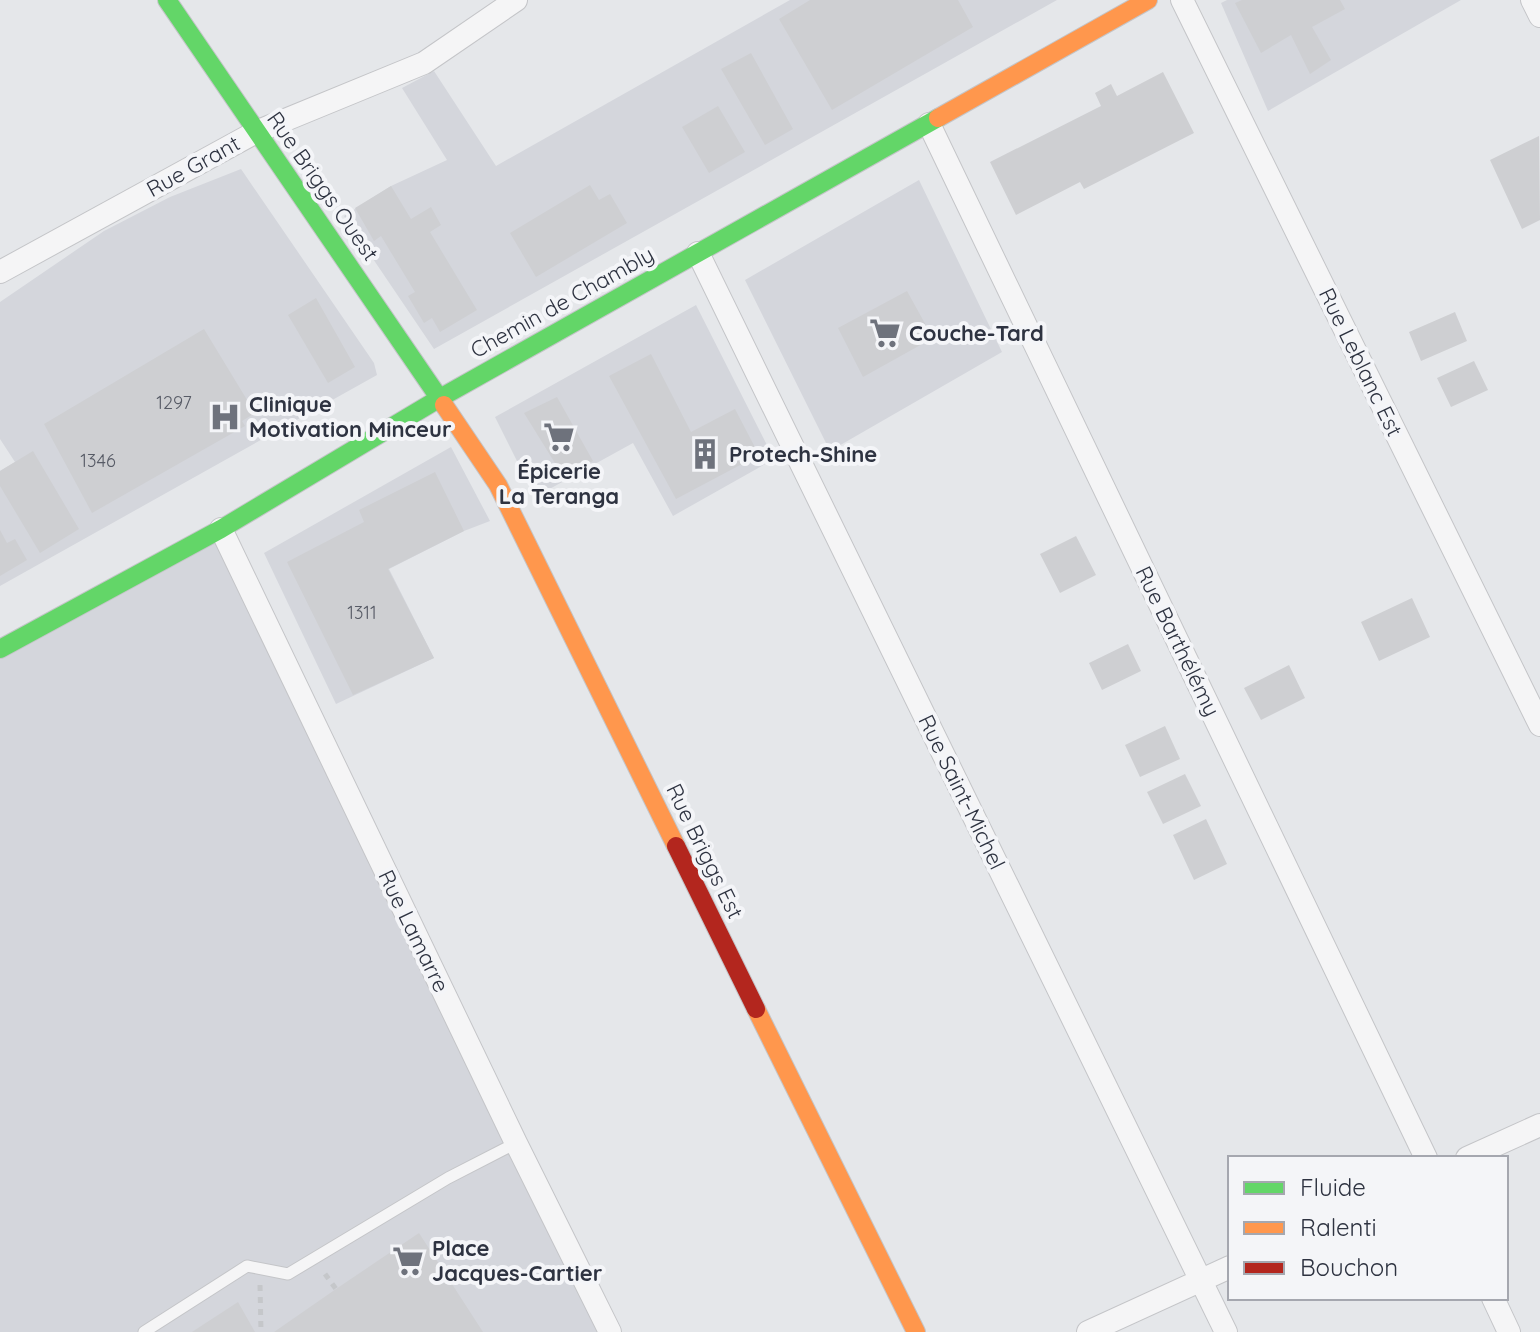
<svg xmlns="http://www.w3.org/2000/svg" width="1540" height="1332" font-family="Quicksand,sans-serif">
<rect width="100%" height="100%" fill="#e5e7ea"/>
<path fill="#d4d6dc" d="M790,0h267l-623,349 -90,-133 47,-30 56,-26 -45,-72 32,-17 62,95z
M1227,0h234l-193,111 -47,-108z
M241,169l133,194 3,12 -377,211v-115l15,-9 -15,-23v-137l104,-71 66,-34z
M919,180l83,172 -172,99 -85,-171z
M696,305l78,154 -101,57 -40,-73 -98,54 -40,-80z
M451,447l39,74 -26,10 -75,38 45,89 -98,46 -72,-151z
M221,529l389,803h-610v-683z"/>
<path fill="#cecfd2" d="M810,0h148l15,27 -141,83 -53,-91z
M1242,0h98l5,9 -33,18 19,33 -21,14 -19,-39 -30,18 -26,-50z
M751,53l42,76 -28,16 -44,-76z
M1163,72l31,61 -110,56 -4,-7 -64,33 -26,-53 111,-56 -6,-13 16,-9 6,12z
M718,106l27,46 -36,21 -27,-46z
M1539,136l1,84 -18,9 -32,-69z
M590,185l9,15 11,-6 17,29 -91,54 -26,-44z
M391,186l20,33 20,-12 10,18 -11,7 47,78 -37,22 -8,-14 -8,5 -16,-27 7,-4 -34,-56 -7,5 -19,-33z
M907,291l26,47 -70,39 -25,-49z
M316,298l39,69 -27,16 -40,-68z
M1455,312l12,29 -46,20 -12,-29z
M204,329l51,84 -13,8 3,5 -153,87 -48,-89z
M651,354l40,78 44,-23 24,46 -83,44 -67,-123z
M1474,361l14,29 -37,17 -14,-29z
M557,397l36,64 -30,15 -39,-63z
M33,451l46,78 -39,24 -40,-67v-15z
M435,472l29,59 -76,38 46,89 -81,37 -66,-133 77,-40 -5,-12z
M0,530l7,13 8,-4 12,21 -27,16z
M1076,536l20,39 -36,18 -20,-39z
M1412,598l18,39 -51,24 -18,-39z
M1128,644l13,27 -39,19 -13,-27z
M1289,665l16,33 -44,22 -17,-32z
M1165,726l15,33 -40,18 -15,-32z
M1185,774l16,32 -38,18 -16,-32z
M1206,819l21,45 -33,16 -21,-45z
M419,1233l64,99h-209l62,-43z
M238,1302l17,30h-63l6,-4z"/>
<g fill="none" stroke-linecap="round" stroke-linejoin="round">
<defs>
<path id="lane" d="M144,1332l103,-66 41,8 160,-96 68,-35"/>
<path id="street" d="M1182,0l358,725
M1532,0l8,16
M929,124l497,1034
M698,253l528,1079
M0,272l256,-140 168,-69 92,-63
M221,529l295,614 94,189
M1467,1158l73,-33
M1493,1298l16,34
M1088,1332l142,-65"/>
<path id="fast" d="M167,0l277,405
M0,649l221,-120 219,-131 498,-280"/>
<path id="slow" d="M938,118l210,-118
M444,405l54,80 178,361
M756,1009l160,323"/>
<path id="jam" d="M676,846l80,163"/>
</defs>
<use href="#lane" stroke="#c4c5c8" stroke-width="13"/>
<use href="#street" stroke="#c4c5c8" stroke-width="24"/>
<use href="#fast" stroke="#c4c5c8" stroke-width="20"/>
<use href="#slow" stroke="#c4c5c8" stroke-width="20"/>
<use href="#jam" stroke="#c4c5c8" stroke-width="20"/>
<path stroke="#c5c7ca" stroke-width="5" stroke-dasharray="6 6" stroke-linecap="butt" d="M325,1274l11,15
M260,1285l1,47"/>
<use href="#lane" stroke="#f5f5f6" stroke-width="11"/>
<use href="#street" stroke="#f5f5f6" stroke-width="22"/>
<use href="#fast" stroke="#63d668" stroke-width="18"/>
<use href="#slow" stroke="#ff974d" stroke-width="18"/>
<use href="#jam" stroke="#b3261e" stroke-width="18"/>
</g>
<defs>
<symbol id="supermarket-bare" viewBox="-9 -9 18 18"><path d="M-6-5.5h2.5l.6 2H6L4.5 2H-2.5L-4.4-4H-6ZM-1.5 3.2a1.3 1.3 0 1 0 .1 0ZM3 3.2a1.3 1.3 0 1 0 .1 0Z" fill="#6e727c" stroke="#f4f5f8" stroke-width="2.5" paint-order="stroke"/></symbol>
<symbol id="hospital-bare" viewBox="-9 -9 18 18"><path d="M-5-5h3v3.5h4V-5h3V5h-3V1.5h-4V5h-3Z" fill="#6e727c" stroke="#f4f5f8" stroke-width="2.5" paint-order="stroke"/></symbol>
<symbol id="building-bare" viewBox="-9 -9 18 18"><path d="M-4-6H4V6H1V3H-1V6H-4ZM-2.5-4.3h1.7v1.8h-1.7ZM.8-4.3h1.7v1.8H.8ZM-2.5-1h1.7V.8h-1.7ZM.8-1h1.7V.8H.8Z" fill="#6e727c" stroke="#f4f5f8" stroke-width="2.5" paint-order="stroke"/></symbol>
</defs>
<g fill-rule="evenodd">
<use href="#supermarket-bare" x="863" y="311" width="44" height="44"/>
<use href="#hospital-bare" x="203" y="395" width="44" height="44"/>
<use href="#supermarket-bare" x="537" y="415" width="44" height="44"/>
<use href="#building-bare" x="683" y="432" width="44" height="44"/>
<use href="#supermarket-bare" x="386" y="1239" width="44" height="44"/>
</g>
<g text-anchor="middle" stroke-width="8" stroke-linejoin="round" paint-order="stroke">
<g font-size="18" fill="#575b66">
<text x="174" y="409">1297</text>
<text x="98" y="467">1346</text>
<text x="362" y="619">1311</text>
</g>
<g font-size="22" fill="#2e3341" stroke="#f4f5f8">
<text transform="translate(193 166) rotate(-29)" y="8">Rue Grant</text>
<text transform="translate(323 186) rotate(55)" y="8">Rue Briggs Ouest</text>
<text transform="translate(562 302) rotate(-29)" y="8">Chemin de Chambly</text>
<text transform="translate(1361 362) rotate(64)" y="8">Rue Leblanc Est</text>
<text transform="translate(1178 641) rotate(64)" y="8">Rue Barthélémy</text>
<text transform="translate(962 792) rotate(64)" y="8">Rue Saint-Michel</text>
<text transform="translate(705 851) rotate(64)" y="8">Rue Briggs Est</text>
<text transform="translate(414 931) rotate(64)" y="8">Rue Lamarre</text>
</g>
<g font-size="22" font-weight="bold" fill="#2e3341" stroke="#f4f5f8" text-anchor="start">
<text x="909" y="341">Couche-Tard</text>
<text x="249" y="412">Clinique<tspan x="249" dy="25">Motivation Minceur</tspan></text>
<text x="729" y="462">Protech-Shine</text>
<text x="559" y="479" text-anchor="middle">Épicerie<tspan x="559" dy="25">La Teranga</tspan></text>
<text x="432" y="1256">Place<tspan x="432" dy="25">Jacques-Cartier</tspan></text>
</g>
</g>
<rect x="1228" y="1156" width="280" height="144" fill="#f4f5f8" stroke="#a5a7af" stroke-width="2"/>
<rect x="1244" y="1182" width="40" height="12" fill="#63d668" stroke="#a5a7af" stroke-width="2"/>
<text x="1300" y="1196" font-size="24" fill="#2e3341">Fluide</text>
<rect x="1244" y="1222" width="40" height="12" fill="#ff974d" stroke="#a5a7af" stroke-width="2"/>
<text x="1300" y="1236" font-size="24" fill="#2e3341">Ralenti</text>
<rect x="1244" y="1262" width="40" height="12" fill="#b3261e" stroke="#a5a7af" stroke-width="2"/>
<text x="1300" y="1276" font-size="24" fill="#2e3341">Bouchon</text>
</svg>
